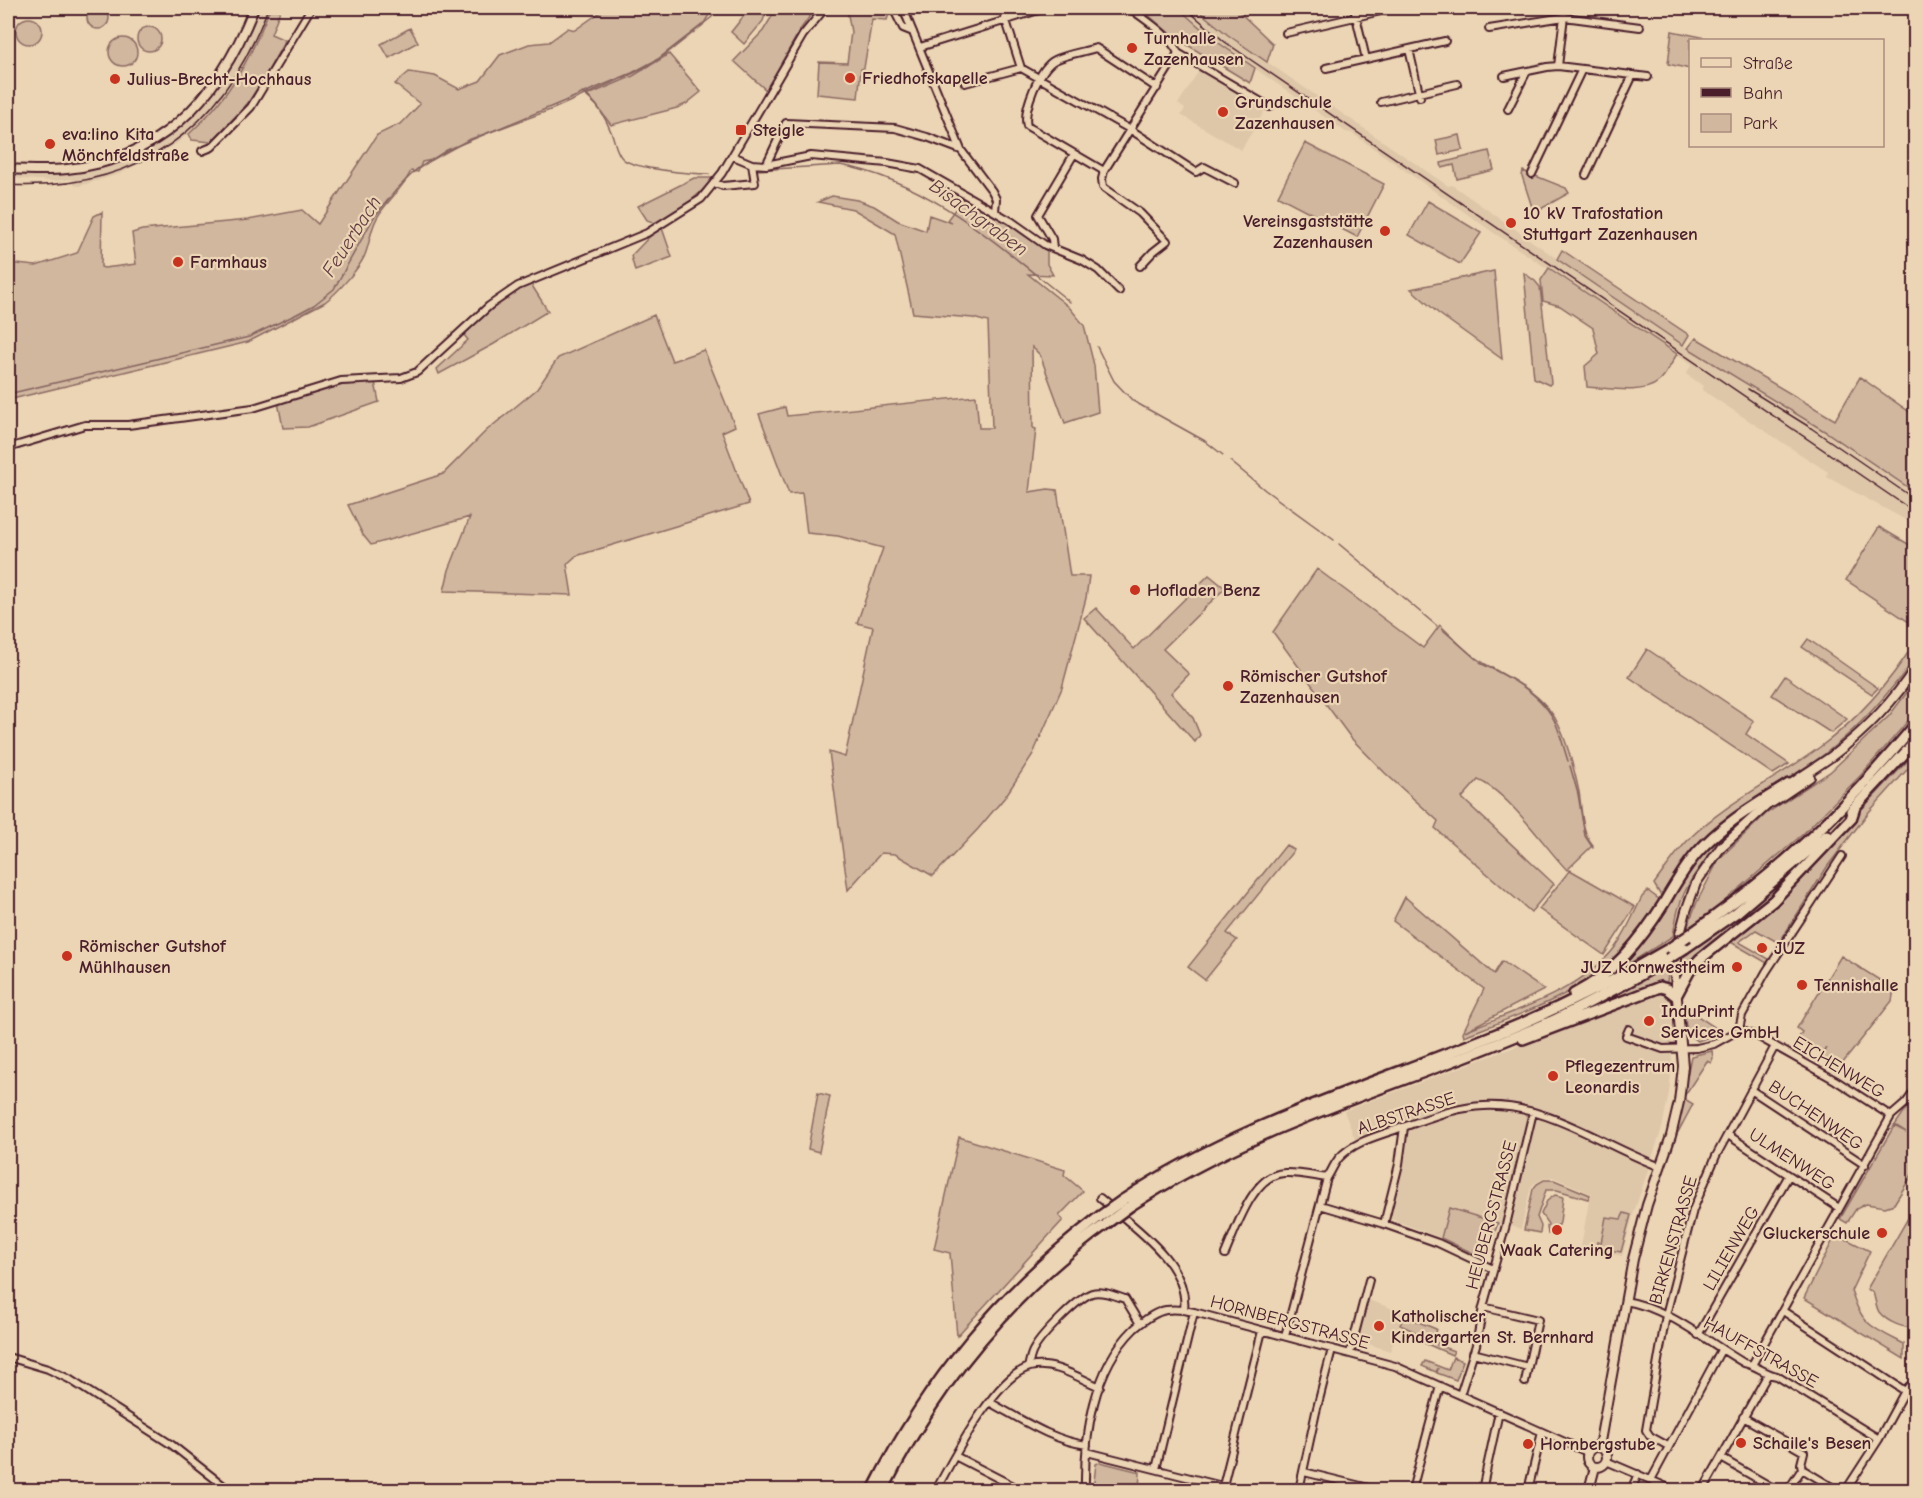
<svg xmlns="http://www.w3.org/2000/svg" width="1923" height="1498" font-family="'Comic Neue',sans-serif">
<rect width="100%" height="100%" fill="#ebd5b4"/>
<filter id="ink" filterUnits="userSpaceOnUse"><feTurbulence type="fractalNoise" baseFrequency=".0167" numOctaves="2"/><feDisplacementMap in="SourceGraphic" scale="12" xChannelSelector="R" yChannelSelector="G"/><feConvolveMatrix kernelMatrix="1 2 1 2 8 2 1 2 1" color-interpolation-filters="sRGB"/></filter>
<g filter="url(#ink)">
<path fill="#dec6a9" d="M258,8h11l-20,48 -16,28 -24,32 -33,28 -57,30 -40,12 -5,-1 -2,-6 -19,2 -45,-3v-4h52l37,-6 39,-13 34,-19 31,-27 23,-30 22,-42z
M1178,8h17l33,27 39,27 181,124 4,-1 141,99 107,72 59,33 54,35 102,69v32l-88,-48 1,-5 -126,-82 2,-4 -18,-12 6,-10 -198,-131 -142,-100 -6,-1 -133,-93z
M1200,69l67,38 -26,43 -60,-35 4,-6 -7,-5z
M1662,992l6,2 2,3 4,41 -3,5 1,22 -3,27 -7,36 -29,87 -11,41 -41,-9 8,-46 3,-7 -39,-17h-7l-13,7 -3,6 -9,39 -71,-21 -9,30 -55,-21 18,-90 -47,17 -13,-33z
M1366,1299l38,14 -14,38 -34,-11z"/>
<path fill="#d0b79e" stroke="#8d6b64" stroke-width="1.5" d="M87 18a11 11 0 1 1 22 0a11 11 0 1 1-22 0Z
M270,8h11l-10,26 14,6 -22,40 -16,24 -36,38 -19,-2 -3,-6c41,-37 62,-76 81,-126z
M606,8h72l3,3 6,-3h26l-10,17 -46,36 -25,13 -79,35 -85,31 -36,20 -10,2 -4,10 -7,-1c-8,17 -21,27 -31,42 -9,12 -9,25 -14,39 -4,14 -29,41 -41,50l-77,40 -240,58v-137l28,3 41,-13 17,-37 8,-4 -1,55 3,1 32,-4 -4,-31 10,-3 106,-10 54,-10 16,14 59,-89 25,-12 18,-19 -25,-20 14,-12 26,4 24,13 21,-8 20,-26 29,-11 20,-2 19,-14 7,2z
M750,8l15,7 -2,6 -19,23 -13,-12z
M777,8l38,1 -15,21 -34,60 -32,-29 29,-30z
M850,8h38l2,3 -3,9 -15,-1 -8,49 -3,1 -3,29 -41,-4 2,-32 28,1 4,-31 -4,-23z
M1140,8h38l35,31 42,29 -5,15 -76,-46z
M1195,8h40l38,36 -6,18 -39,-27z
M16 31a13 13 0 1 1 26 0a13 13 0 1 1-26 0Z
M137 39a12 12 0 1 1 24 0a12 12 0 1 1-24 0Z
M410,28l8,14 -29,16 -8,-14z
M1672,31l44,9h-26v29l-22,-5z
M109 52a14 14 0 1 1 28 0a14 14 0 1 1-28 0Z
M669,54l32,38 -15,12 -9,4 -66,17 -14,-19 -11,-10 47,-20z
M1460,135l3,15 -24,5 -3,-15z
M1305,143l79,41 -27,53 -79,-41z
M1489,151l5,19 -37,9 -3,-14 -12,3 -1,-5z
M1523,171l43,17 3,5 -30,17 -7,-3 -10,-31z
M694,178h19c-16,21 -35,33 -58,45l-8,-3 -9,-14z
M832,196l25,4 17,6 24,15 28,10 3,-16 23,8 -5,-3 18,-24 31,19 51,36v13l6,11 -25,-1 41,33 15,18 10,40 4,47 -33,11 -25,-68 -8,-8 1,81 3,1 -7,63 19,-3 9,1 13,86h19l-3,22 -24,90 -29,66 -28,43 -27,32 -45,47 -38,-22 -14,-1 -33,37 -19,-138 16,5 28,-130 -16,-4 26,-75 -45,-12 -31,-3 -5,-40 -13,1 -30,-80 26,-7 2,9 189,-20 3,32h13l-4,-106 -15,-4 -60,-5 -18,-79 -42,-25 -35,-7z
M1428,201l53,32 -21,31 -51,-29z
M662,228l10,29 -37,14 -4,-15 20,-21z
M1562,250l127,85 -6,10 -126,-86z
M1549,268l128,86c-6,9 -10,21 -19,28 -15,13 -51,6 -71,5l-2,-21 14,-12 -6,-26 -33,-22 -17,-5 -2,-21z
M1494,271l8,88 -64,-46 -27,-24z
M1524,273l11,8 5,6 11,96 -2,2 -15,-7z
M531,284l17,27 -54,33 -55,30 -2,-5 31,-29 -4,-5c20,-20 41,-40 67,-51z
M654,315l18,46 32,-11 31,76 -13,6 27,72 -173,52 -9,8 5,31 -128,-4 5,-21 21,-53 -99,28 -8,-10 -15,-30 95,-31 43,-43 51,-42 21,-31z
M1696,338l139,82 25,-43 55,39v76l-89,-60 -138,-84z
M375,382l4,20 -71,25 -25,1 -5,-26 65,-17z
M1879,527l36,21v78l-69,-46z
M1317,569l106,79 17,-23c13,12 26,28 42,37 26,16 56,28 73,56 12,21 19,50 24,74 3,17 2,40 14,53l-26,25c-23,-24 -59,-78 -89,-90l-16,18 92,86 -23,28 -96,-84 3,-7 -53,-48 -34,-35 -78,-106z
M1209,575l16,13 -62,61 26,25 -18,19 22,25 7,17 -5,7 -111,-124 12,-10 38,41z
M1808,639l70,49 -6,6 -70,-47z
M1915,642v15l-3,6c-26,33 -52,64 -86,90 -40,30 -88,51 -124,87 -17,16 -28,37 -41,56l-7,-12c11,-15 21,-30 34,-44 38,-38 89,-61 132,-93 38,-28 70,-65 95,-105z
M1647,649l107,72 -8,13 43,30 -16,10 -144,-97z
M1785,676l62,43 -16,14 -59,-38z
M1915,682v31l-54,62 -58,59 -97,83 -19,11 10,-26 22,-43 48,-46 63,-41 59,-56z
M1915,753v8l-47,52 -41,54 -48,76 -23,-13 -17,12 30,17 -2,4 -38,-22 97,-94z
M1752,809c-26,25 -61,61 -72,95 -4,10 -5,22 -7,32l-65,41 30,-29 51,-81 19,-22z
M1286,845l8,5 -67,83 10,7 -32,40 -17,-13z
M1805,860l-24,28 -100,90 1,-23 67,-49z
M1570,870l65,37 -31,48 -65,-46z
M1648,891l12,9c-7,12 -13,26 -21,36 -45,54 -112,76 -175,100l-1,-4 21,-43 -91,-68 12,-24 89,77 8,-13 42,29 -79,41c51,-21 117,-40 151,-85 11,-15 18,-33 26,-49z
M1841,956l53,33 -2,12 -54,68 -17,-11 5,-10 -4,5 -24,-14 4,-7 -5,-4z
M1669,964l-2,19 -6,-1 -96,36z
M1684,1007l38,25 -24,9c-15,-6 -12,-20 -14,-34z
M1712,1051l1,7 -2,5 -4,-2 -24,37 10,6 -18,34 16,-82z
M818,1093l12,3 -11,56 -11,-3z
M1915,1096v74l-21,34 -9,3 -19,-3 -10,5 -9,14 -7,-4 54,-93 12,6 -11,-7z
M959,1137l106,33 -1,5 19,16 -24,25 4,4 -106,116 -7,-83 -16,-4z
M1544,1180h10l36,15 -2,4 -31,-9h-11l-9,27 4,9 -1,7 -16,-3 9,-41 4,-5z
M1555,1195l8,2 -3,25 -1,3 -5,1 -2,5 -4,3 -1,-7 1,-3 -7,-10 6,-13z
M1915,1206l1,122c-13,0 -28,-5 -37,-16 -3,-5 -4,-14 -6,-20l-6,-3z
M1449,1208l49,15 -11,31 -8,2 -38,-18z
M1624,1213l7,2 -10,37 -24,-4v-6l4,1 5,-26 15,2z
M1836,1234l34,17 -19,40c11,35 22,37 53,53v15l-100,-61z
M1406,1313l8,7 22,9 -1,4 5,3 -3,9 17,6 -2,4 -32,-14 2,-6 -22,-10z
M1453,1357l10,4 -7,19 -19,-7 1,-5 -2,4 -14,-6 3,-5 23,9z
M1100,1462l40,10 -1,18h-46l3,-26z"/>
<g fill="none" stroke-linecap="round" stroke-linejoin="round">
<path stroke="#85625e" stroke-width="1.5" d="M582,93c14,6 25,28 30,41 3,8 4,19 11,25 11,10 70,15 86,15
M757,170l83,-5c90,16 160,82 230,137
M1097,347l17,34 19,20 72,40 18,14
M8,394l241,-57 48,-23 17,-9 20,-16 40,-72 23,-28 19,-19 31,-20 185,-77 26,-14 54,-42 4,-9
M1230,461l35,29 69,50
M1339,544l98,82
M1442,629l34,30
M1480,663c28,13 63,31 76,61 5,12 8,25 12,37
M1570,766l8,28 7,42 8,12"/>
<defs>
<path id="minor" d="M893,8l10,20 10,4
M903,8l58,142 31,41 4,8 -1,12
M1002,8l19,60
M1130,8c16,13 39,26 48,45
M1354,8l12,51
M1489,29l75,-12 76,10
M1286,33l108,-25
M920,47l125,-39
M1409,49l11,48
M1178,53l92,54
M1558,66l7,-58
M1326,68l119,-27
M1504,76l43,-9 11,-1 90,11
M965,83l56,-15 110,62 65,42 8,-5 31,16
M1381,102l76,-18
M1508,109l19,-38
M202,151l10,-4 39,-40 60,-99
M733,156l19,8 14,1 45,-9 76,7 33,6 91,52 34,24 37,15 16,10 21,21
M766,165l20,-42 109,5 32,9 34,13
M1104,171l-77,-45c-5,-16 13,-59 28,-66 12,-6 28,-8 41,-12l61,40
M1532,174l50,-105
M1586,175l47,-100
M715,183l8,3 32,-3 -3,-19
M1053,248l-1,-9 -14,-24 36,-61
M1140,266l13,-14 14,-11 -27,-28 -37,-26 -1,-8 2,-8 74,-118
M8,448l77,-23h43l125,-17 88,-27 60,-3 16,-6 72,-66 29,-20 129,-53 54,-34 21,-26 81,-138 22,-27
M1629,1029l-3,7 37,13 34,-1 17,-4 25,-14
M1739,1030l3,-15 24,-43 76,-116
M1739,1030l18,6 78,44 56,36
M1751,1090l114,75
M1728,1135l111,73
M1100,1198c31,27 90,65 84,112
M1320,1205l64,19 54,19 55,26
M1384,1224l15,-60 5,-37
M1225,1254c11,-25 28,-80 59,-81 14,-1 29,3 43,5
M1625,1301c44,7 81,40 119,62 12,2 21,11 33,13l102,63
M1483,1307l55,13 -10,47
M1783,1311l122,80
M1698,1335l91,-160
M1285,1336l42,-158c4,-6 7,-14 12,-20 15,-17 40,-22 61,-30 27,-9 55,-21 84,-22 64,-3 119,40 177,61
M1350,1353l19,-73
M1473,1353l55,14 -3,15
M8,1357l40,12 21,10 103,66 57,45
M1752,1365l139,-249 15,-13 10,-14
M1028,1367c2,-6 2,-12 6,-18 7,-13 44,-51 58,-56 10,-3 23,3 33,6l15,25
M1460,1395l16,-50 7,-38 23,-82 27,-113
M989,1402c30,16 64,39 98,43
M1743,1417l61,35 -3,12 1,5
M1668,1446l-18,-10 -4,-6 20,-115 27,-105 23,-54 59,-110
M1087,1452l151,38
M955,1456l66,34
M1721,1458l56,32
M1606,1461l68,29
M1156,1469l38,-157
M1802,1469l35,21
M1304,1472l73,18
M1651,1480l70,-130
M1223,1486l39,-155
M936,1490c17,-31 59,-114 94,-123 23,-6 49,11 70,20
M1085,1490c-1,-54 8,-121 49,-161 9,-8 20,-17 32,-19 9,-1 19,0 28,2l201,54 192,86
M1299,1490l17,-78 16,-63
M1412,1490l28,-104
M1482,1490l17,-78
M1528,1490l14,-58
M1631,1490l7,-16
M1703,1490l65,-116
M1788,1490l14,-21
M1846,1490l33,-51 26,-48 4,-5 7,-2"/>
<path id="major" d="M8,169c19,1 39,2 59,0 97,-10 154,-76 187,-161
M1786,788c14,-12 31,-21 46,-32 32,-24 62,-55 84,-89
M1773,802l37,-25
M1587 1457a10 10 0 1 1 20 0a10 10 0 1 1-20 0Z
M1599,1447l34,-188 14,-54 24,-69 8,-34 4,-36 -8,-90 5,-42 6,-23 10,-28 25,-36 56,-51
M1589,1490l6,-23"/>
<path id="highway" d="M1851,811l65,-70
M1688,936c37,-27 74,-54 108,-85 44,-39 82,-82 120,-127
M1685,948l52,-36 90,-77
M1574,994c40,-20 67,-54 90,-91 10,-17 20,-35 33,-50 26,-30 59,-48 92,-69
M1523,1039l137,-52 7,2 9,7 14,-26 10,-11 73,-58 78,-82 4,-12
M1123,1200c122,-81 264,-119 398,-176 51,-22 100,-47 149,-76
M1130,1206c131,-87 284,-123 426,-187 38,-18 76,-39 112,-60
M873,1490c55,-110 129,-198 226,-273
M883,1490c53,-106 128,-197 224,-267"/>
</defs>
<use href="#minor" stroke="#4a1f2b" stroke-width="10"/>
<use href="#major" stroke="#4a1f2b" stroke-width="12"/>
<use href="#highway" stroke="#4a1f2b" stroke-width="14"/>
<use href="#minor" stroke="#ebd5b4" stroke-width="6"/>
<use href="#major" stroke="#ebd5b4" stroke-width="8"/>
<use href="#highway" stroke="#ebd5b4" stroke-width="9"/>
<path stroke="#4a1f2b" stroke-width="1.5" d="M8,185c131,7 215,-56 260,-177"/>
<path stroke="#4a1f2b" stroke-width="1.5" d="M1185,8l40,34 29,20 662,451
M1748,389l63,39 105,72"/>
<defs>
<path id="highway-bridge" d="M1670,948l18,-12
M1668,959l17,-11
M1099,1217l24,-17
M1107,1223l23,-17"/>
</defs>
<use href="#highway-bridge" stroke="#4a1f2b" stroke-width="14" stroke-linecap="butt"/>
<use href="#highway-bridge" stroke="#ebd5b4" stroke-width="9"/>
</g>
</g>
<g fill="#c8321e" stroke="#ebd5b4" stroke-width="2">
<circle cx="1132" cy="48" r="6"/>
<circle cx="850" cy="78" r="6"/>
<circle cx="115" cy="79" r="6"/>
<circle cx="1223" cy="112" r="6"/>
<rect x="735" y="124" width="12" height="12" rx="3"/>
<circle cx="50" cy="144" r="6"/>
<circle cx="1511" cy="223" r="6"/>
<circle cx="1385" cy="231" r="6"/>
<circle cx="178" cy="262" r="6"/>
<circle cx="1135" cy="590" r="6"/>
<circle cx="1228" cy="686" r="6"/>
<circle cx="1762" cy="948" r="6"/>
<circle cx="67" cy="956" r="6"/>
<circle cx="1737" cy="967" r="6"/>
<circle cx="1802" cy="985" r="6"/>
<circle cx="1649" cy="1021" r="6"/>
<circle cx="1553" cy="1076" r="6"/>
<circle cx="1557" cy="1230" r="6"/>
<circle cx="1882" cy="1233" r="6"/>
<circle cx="1379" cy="1326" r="6"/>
<circle cx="1741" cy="1443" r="6"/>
<circle cx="1528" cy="1444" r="6"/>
</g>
<g text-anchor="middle" stroke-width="4.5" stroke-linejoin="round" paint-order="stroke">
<g font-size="18" font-weight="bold" fill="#4a1f2b" stroke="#ebd5b4" text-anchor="start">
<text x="1144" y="44">Turnhalle<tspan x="1144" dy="21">Zazenhausen</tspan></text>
<text x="862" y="84">Friedhofskapelle</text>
<text x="127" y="85">Julius-Brecht-Hochhaus</text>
<text x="1235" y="108">Grundschule<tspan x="1235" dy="21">Zazenhausen</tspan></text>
<text x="753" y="136">Steigle</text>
<text x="62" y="140">eva:lino Kita<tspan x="62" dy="21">Mönchfeldstraße</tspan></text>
<text x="1523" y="219">10 kV Trafostation<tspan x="1523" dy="21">Stuttgart Zazenhausen</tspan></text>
<text x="1373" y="227" text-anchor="end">Vereinsgaststätte<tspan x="1373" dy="21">Zazenhausen</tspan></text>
<text x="190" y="268">Farmhaus</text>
<text x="1147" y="596">Hofladen Benz</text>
<text x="1240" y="682">Römischer Gutshof<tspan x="1240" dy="21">Zazenhausen</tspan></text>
<text x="79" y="952">Römischer Gutshof<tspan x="79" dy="21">Mühlhausen</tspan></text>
<text x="1774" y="954">JUZ</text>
<text x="1725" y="973" text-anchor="end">JUZ Kornwestheim</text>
<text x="1814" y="991">Tennishalle</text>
<text x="1661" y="1017">InduPrint<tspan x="1661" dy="21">Services GmbH</tspan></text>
<text x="1565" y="1072">Pflegezentrum<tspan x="1565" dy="21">Leonardis</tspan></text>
<text x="1870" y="1239" text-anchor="end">Gluckerschule</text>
<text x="1557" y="1256" text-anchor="middle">Waak Catering</text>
<text x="1391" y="1322">Katholischer<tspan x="1391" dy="21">Kindergarten St. Bernhard</tspan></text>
<text x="1753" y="1449">Schaile's Besen</text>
<text x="1540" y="1450">Hornbergstube</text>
</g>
<g font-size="18" fill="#4a1f2b" stroke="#ebd5b4">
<text transform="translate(1839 1067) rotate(31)" y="6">EICHENWEG</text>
<text transform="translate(1406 1113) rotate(-18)" y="6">ALBSTRASSE</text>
<text transform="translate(1816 1115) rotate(34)" y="6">BUCHENWEG</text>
<text transform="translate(1792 1159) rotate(33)" y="6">ULMENWEG</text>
<text transform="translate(1491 1215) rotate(-75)" y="6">HEUBERGSTRASSE</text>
<text transform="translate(1673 1240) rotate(-74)" y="6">BIRKENSTRASSE</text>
<text transform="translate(1731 1248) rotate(-60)" y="6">LILIENWEG</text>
<text transform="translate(1290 1322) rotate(15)" y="6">HORNBERGSTRASSE</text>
<text transform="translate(1761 1352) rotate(29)" y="6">HAUFFSTRASSE</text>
</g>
<g font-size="20" font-style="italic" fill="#633b40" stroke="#ebd5b4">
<text transform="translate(979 217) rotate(36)" y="7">Bisachgraben</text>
<text transform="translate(351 236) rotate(-57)" y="7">Feuerbach</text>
</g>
</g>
<rect width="1923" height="1498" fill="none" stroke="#ebd5b4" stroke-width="30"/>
<rect x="15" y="15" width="1893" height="1468" fill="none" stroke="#4a1f2b" stroke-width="2" filter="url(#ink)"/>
<rect x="1689" y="39" width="195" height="108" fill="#ebd5b4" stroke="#ab8c7d" stroke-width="1.5"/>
<rect x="1701" y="58" width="30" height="9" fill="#ebd5b4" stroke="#ab8c7d" stroke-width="1.5"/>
<text x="1743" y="69" font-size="18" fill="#4a1f2b">Straße</text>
<rect x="1701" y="88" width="30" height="9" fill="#4a1f2b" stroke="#ab8c7d" stroke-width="1.5"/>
<text x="1743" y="99" font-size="18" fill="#4a1f2b">Bahn</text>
<rect x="1701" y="114" width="30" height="18" fill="#d0b79e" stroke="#ab8c7d" stroke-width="1.5"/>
<text x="1743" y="129" font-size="18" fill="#4a1f2b">Park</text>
</svg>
